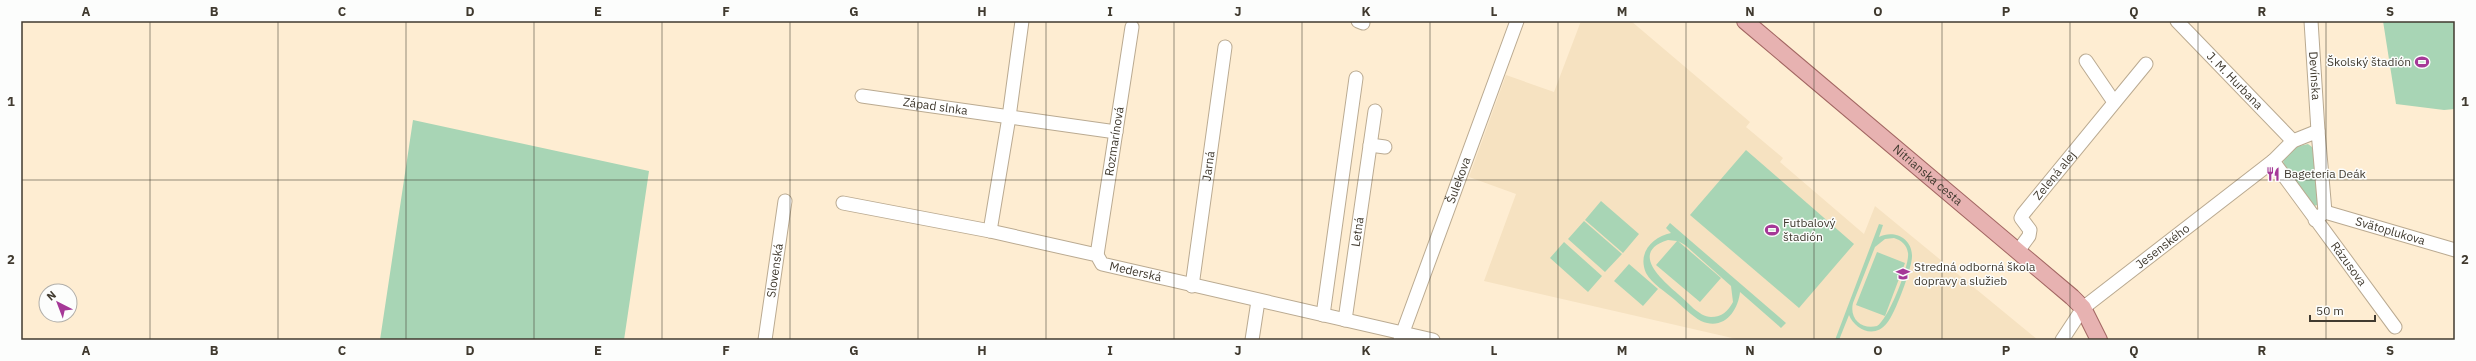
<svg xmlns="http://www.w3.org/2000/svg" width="2476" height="361" font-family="'IBM Plex Sans',sans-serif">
<rect width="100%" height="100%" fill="#feedd2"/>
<path fill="#f6e2c1" d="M1581,21h50l119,101 -4,5 37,31 -3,4 84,72 11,-28 163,134h-297l-257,-59 32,-87 -47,-17 37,-102 48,17z"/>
<path fill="#a8d5b5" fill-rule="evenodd" d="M2383,21h72v88l-11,1 -48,-6z
M413,120l236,51 -25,169h-244z
M2308,144l8,6 5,54 -7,2 -30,-37 -1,-10 12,-12z
M1746,150l108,94 -55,64 -109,-93z
M1601,201l38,33 -16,19 -38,-33z
M1584,221l38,33 -17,18 -37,-33z
M1670,223l116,100 -5,5 -41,-36c-2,19 -16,39 -39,29 -9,-5 -18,-14 -26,-21 -9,-8 -23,-16 -29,-27 -9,-21 7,-36 25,-40l-5,-5zM1668,240l9,1 -21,24 44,37 21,-24 -43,-37 7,4 46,41 2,16c-5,9 -11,15 -22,15 -12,0 -24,-16 -33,-23 -16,-14 -49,-42 -10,-54z
M1879,224l4,1 -4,12c14,-7 32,0 33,18 1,11 -17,59 -25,68 -12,16 -32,7 -38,-8l-10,25h-4zM1894,238c7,2 13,7 14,15 2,12 -20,67 -31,73 -15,4 -28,-7 -24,-23l22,-56 10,-8z
M1564,242l38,34 -14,16 -38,-34z
M1877,252l28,11 -20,53 -29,-11z
M1629,264l29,25 -15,17 -29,-25z"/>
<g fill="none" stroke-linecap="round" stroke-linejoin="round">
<defs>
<g id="minor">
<path d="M1358,21l5,2"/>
<path id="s1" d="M2177,21l116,120"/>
<path id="s2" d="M2311,21l7,110"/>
<path d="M2086,61l28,41"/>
<path id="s3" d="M862,96l254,36"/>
<path d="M1370,145l15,2"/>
<path id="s4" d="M843,203l147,28 107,24 5,9 331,76"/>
<path id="s5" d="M2325,212l130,38"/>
<path id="s6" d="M2315,220l10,-8 -7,-81 -25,10 -20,20 122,166"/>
<path d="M990,231l19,-114 13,-96"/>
<path id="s7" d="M2018,251l11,-15 1,-6 -9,-12 2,-4 123,-150"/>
<path id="s8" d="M1097,255l35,-228"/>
<path id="s9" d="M1192,286l33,-239"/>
<path d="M1323,315l33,-237"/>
<path id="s10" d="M1345,320l30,-209"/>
<path id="s11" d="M765,340l20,-139"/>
<path d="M1252,340l6,-39"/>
<path id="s12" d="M1400,340l117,-319"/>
<path id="s13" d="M2062,340l21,-32 190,-147"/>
</g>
<g id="major">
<path id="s14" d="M1745,21l327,276 11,11 16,32"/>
</g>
</defs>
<use href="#minor" stroke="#baaa91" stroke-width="15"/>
<use href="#major" stroke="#a26662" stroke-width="18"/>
<use href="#minor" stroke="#fff" stroke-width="13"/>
<use href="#major" stroke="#e7b2b1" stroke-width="16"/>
</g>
<path fill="none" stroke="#403a2f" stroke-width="1" stroke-opacity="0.55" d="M150,21v319M278,21v319M406,21v319M534,21v319M662,21v319M790,21v319M918,21v319M1046,21v319M1174,21v319M1302,21v319M1430,21v319M1558,21v319M1686,21v319M1814,21v319M1942,21v319M2070,21v319M2198,21v319M2326,21v319M21,180h2434"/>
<defs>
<symbol id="stadium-bare" viewBox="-9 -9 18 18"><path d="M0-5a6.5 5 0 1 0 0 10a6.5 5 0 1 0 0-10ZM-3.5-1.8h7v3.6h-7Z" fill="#a53897" stroke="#fcfdfc" stroke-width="2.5" paint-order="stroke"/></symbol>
<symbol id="restaurant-bare" viewBox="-9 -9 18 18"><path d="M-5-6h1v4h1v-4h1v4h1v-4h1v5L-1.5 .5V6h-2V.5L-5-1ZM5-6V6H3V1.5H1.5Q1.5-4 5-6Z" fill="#a53897" stroke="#fcfdfc" stroke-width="2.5" paint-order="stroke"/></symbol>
<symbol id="school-bare" viewBox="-9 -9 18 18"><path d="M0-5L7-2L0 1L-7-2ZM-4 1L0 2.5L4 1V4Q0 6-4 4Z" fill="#a53897" stroke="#fcfdfc" stroke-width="2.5" paint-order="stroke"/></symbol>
</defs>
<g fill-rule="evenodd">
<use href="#stadium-bare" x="2412" y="52" width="20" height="20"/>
<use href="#restaurant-bare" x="2263" y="164" width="20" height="20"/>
<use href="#stadium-bare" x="1762" y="220" width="20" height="20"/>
<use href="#school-bare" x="1893" y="264" width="20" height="20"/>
</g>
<g text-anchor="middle" stroke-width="3" stroke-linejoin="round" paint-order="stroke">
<g font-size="12" fill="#403a2f" stroke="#fcfdfc" text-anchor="start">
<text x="2411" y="66" text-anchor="end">Školský štadión</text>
<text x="2284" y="178">Bageteria Deák</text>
<text x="1783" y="227">Futbalový<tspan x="1783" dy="14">štadión</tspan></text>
<text x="1914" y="271">Stredná odborná škola<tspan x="1914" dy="14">dopravy a služieb</tspan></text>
</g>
<g font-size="12" fill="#403a2f" stroke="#fcfdfc">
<text dy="4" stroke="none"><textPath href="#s2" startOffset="55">Devínska</textPath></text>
<text dy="4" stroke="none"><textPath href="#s1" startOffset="83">J. M. Hurbana</textPath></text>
<text dy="4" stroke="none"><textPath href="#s3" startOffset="74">Západ slnka</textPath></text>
<text dy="4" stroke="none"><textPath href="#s8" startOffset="115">Rozmarínová</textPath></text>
<text dy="4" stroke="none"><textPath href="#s9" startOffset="121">Jarná</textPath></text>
<text dy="4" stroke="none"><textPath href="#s14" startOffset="239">Nitrianska cesta</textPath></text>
<text dy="4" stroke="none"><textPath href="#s7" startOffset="94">Zelená alej</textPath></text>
<text dy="4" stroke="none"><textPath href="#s12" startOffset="170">Šulekova</textPath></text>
<text dy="4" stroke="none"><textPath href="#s5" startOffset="68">Svätoplukova</textPath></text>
<text dy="4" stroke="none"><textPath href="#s10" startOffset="89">Letná</textPath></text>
<text dy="4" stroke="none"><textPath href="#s13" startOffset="139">Jesenského</textPath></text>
<text dy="4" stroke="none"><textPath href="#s6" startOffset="277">Rázusova</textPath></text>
<text dy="4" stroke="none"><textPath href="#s11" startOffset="70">Slovenská</textPath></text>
<text dy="4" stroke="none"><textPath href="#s4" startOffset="304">Mederská</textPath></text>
</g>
</g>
<rect width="2476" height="361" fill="none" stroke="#fcfdfc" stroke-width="44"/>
<g transform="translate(58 303) rotate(318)"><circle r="19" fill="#fcfdfc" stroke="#b1afaa"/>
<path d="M0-3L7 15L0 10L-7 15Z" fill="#a53897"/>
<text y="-6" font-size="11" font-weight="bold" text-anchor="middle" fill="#403a2f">N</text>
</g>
<path d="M2310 315v6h65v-6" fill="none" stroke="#403a2f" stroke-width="2"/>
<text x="2316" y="315" font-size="12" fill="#403a2f" stroke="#fcfdfc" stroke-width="3" paint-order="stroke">50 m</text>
<rect x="22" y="22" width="2432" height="317" fill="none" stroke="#403a2f" stroke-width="1.5"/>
<g font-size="13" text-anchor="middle" font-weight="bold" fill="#403a2f">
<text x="86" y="16">A</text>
<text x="214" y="16">B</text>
<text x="342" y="16">C</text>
<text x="470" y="16">D</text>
<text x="598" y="16">E</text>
<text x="726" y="16">F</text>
<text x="854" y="16">G</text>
<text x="982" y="16">H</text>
<text x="1110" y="16">I</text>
<text x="1238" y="16">J</text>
<text x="1366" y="16">K</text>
<text x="1494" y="16">L</text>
<text x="1622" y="16">M</text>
<text x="1750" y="16">N</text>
<text x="1878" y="16">O</text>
<text x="2006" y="16">P</text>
<text x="2134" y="16">Q</text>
<text x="2262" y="16">R</text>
<text x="2390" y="16">S</text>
<text x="11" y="106">1</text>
<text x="2465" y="106">1</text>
<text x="11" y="264">2</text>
<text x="2465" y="264">2</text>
<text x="86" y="355">A</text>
<text x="214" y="355">B</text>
<text x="342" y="355">C</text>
<text x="470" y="355">D</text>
<text x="598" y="355">E</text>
<text x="726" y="355">F</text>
<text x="854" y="355">G</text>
<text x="982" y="355">H</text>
<text x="1110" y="355">I</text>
<text x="1238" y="355">J</text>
<text x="1366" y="355">K</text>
<text x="1494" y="355">L</text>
<text x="1622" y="355">M</text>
<text x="1750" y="355">N</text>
<text x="1878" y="355">O</text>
<text x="2006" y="355">P</text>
<text x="2134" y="355">Q</text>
<text x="2262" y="355">R</text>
<text x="2390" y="355">S</text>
</g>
</svg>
